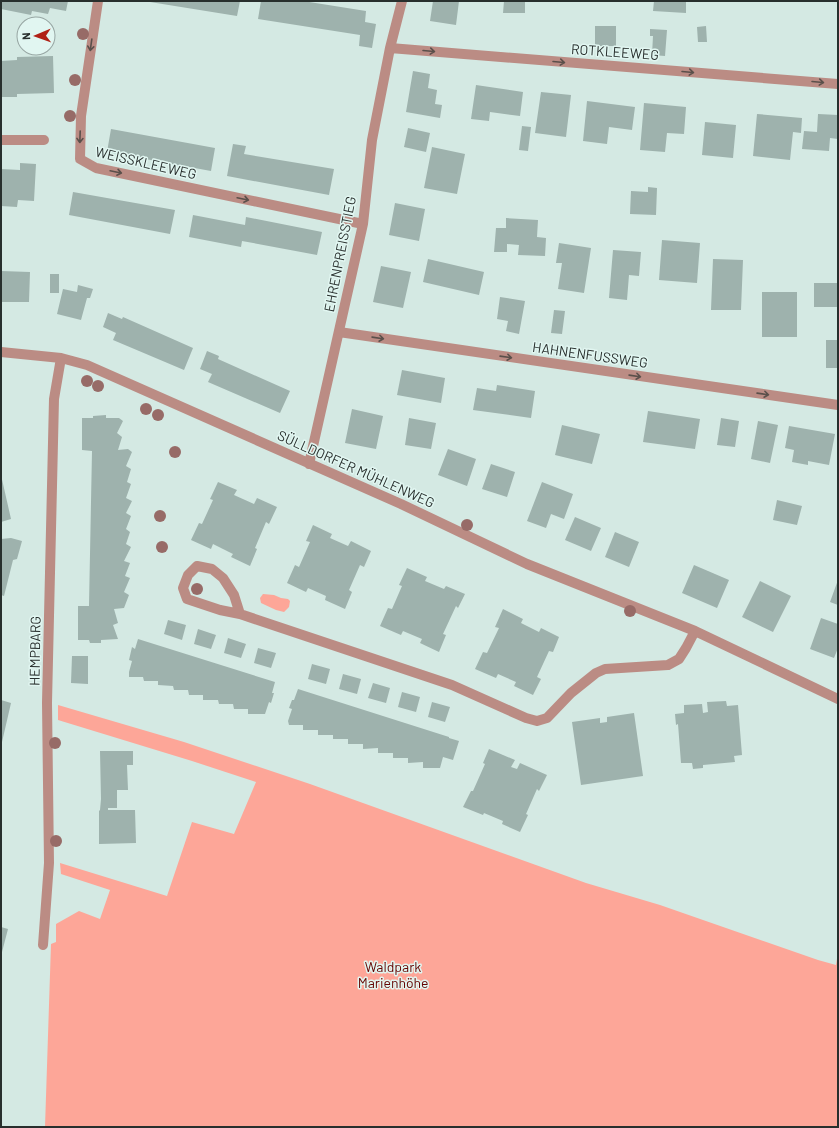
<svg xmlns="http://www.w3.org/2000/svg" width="839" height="1128" font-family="Barlow,sans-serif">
<rect width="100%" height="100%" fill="#d4e9e3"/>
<path fill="#fda698" d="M263,594l11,1 7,3 7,1 2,2 -1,6 -5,5 -8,-2 -15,-7 -1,-5z
M58,705l126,37 126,42 276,99 74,22 158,55 18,5 2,-13v175h-793l6,-183 5,-2v-18l23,-13 21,8 10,-29 -49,-16 -1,-11 107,33 25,-74 42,12 22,-52 -64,-21 -134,-41z"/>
<path fill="#9eb2ad" d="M1,1h67l-2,10 -16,-3 -2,6 -16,-3 -1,4 -30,-6z
M150,1h90l-3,15 -87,-14z
M261,1h42l63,10 -1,11 11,2 -4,24 -13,-2 1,-11 -102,-16z
M433,1h26l-3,24 -26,-4z
M504,1h21v12h-22z
M654,1h32v12l-33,-2z
M595,26h21v20h-21z
M706,26l1,16h-9l-1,-15z
M650,29l17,1 -2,26 -13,-1 1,-19h-3z
M53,56l1,37 -37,1v3h-16v-36l16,-1v-3z
M413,71l17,3 -2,14 9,2 -2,14 7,1 -2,13 -34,-6z
M476,85l47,7 -3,24 -30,-4 -1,9 -18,-2z
M541,92l30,3 -5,42 -31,-4z
M587,101l48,6 -3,23 -23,-3 -2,17 -24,-3z
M644,103l42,4 -2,27 -17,-1 -2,19 -25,-2z
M757,114l45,4 -1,15 -8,-1 -3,28 -37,-4z
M818,114l20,1v24l-8,-1 -1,13 -27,-2 2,-18 13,1z
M705,122l31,3 -3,33 -31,-3z
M522,126l9,1 -3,24 -9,-1z
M408,128l22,5 -4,19 -22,-5z
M111,129l104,19 -4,23 -104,-19z
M233,144l13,2 -2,8 90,15 -5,26 -102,-19z
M432,147l33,7 -8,40 -33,-6z
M20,163l16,1 -2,37 -16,-1 -1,7 -16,-1v-37l19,1z
M648,187l9,1 -1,27 -26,-1 1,-23 17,1z
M73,192l102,18 -5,24 -101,-19z
M395,203l30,6 -6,32 -30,-6z
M193,215l52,10 1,-8 76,15 -5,23 -75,-14 -1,6 -52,-10z
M506,218l32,2 -1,17 9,1 -1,18 -27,-1 1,-10 -12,-1v8h-13l2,-24h10z
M662,240l38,3 -3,40 -38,-3z
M559,243l32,5 -7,45 -26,-4 4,-26h-6z
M613,250l28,2 -2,24 -10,-1 -2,25 -18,-2z
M428,259l56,13 -5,23 -56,-13z
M713,259l30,1 -2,50h-30z
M381,266l30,6 -8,36 -30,-6z
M1,271l29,1 -1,30h-28z
M50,274h9v19h-9z
M814,283h24v24h-24z
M78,285l15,4 -3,9h-3l-6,22 -24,-6 6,-25 14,3z
M762,292h35v45h-35z
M500,297l25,4 -6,33 -13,-3 2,-10 -11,-2z
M554,310l11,1 -3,23 -11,-1z
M108,313l14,6 1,-2 70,31 -9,22 -71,-30 3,-7 -13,-6z
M826,340h12v28h-12z
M207,351l12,5 -1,3 72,32 -10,22 -72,-31 4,-8 -12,-5z
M402,370l43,8 -4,25 -44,-8z
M497,385l38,6 -4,27 -58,-8 4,-22 19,3z
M352,409l31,7 -7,33 -31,-6z
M648,411l52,8 -5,30 -52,-7z
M106,415v3h13l4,3 -6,12 5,4 -4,13 10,-1 4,3 -6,14 5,3 -4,13 4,2 -5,14 6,3 -6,12 5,3 -5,13 4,3 -4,12 5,3 -7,14 6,2 -5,13 5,2 -6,14 5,3 -5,13 -10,1 4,14 -5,2 5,14 -17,1v3h-11l-1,-3h-11v-34h11l3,-155 -10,-1v-32h11v-2z
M409,418l27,5 -5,26 -26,-4z
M721,418l18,3 -4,26 -18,-2z
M758,421l20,4 -8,38 -19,-4z
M562,425l38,9 -8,30 -37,-9z
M789,426l46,8 -6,31 -21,-4v4l-16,-3 2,-12 -9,-2z
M448,449l28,10 -9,27 -29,-11z
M491,464l24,8 -8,25 -25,-8z
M1,475l10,44 -10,3z
M218,482l19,8 -3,5 20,9 3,-6 20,9 -8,17 -3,-2 -11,26 2,1 -7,17 -19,-9 2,-3 -20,-10 -2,5 -20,-9 8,-17 3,1 11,-24 -3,-1z
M542,482l31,12 -9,25 -13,-5 -5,14 -19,-7z
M777,500l25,6 -5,19 -24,-5z
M575,517l26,11 -10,23 -26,-11z
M313,525l19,9 -2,4 18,8 3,-5 20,10 -7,16 -4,-2 -11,25 3,2 -7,17 -20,-9 1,-4 -18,-8 -2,4 -19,-9 8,-18 4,2 11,-25 -4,-1z
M615,532l24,10 -10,25 -24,-10z
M11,538l11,3 -5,18 -4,1 -9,36 -3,-1v-56z
M694,565l35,15 -12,28 -35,-15z
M407,568l20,9 -2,4 19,8 2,-3 19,8 -7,14 -2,-2 -13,28 3,1 -7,17 -19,-9 2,-4 -19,-8 -2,4 -21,-9 8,-18 4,1 10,-23 -3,-1z
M838,580v25l-8,-3z
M760,581l31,15 -18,36 -31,-15z
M503,609l20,10 -2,4 18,9 2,-4 18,9 -6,15 -4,-1 -12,26 4,2 -8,16 -19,-9 2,-4 -18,-8 -2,4 -21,-9 8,-17 4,1 12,-25 -4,-1z
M821,618l17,6v24l-4,10 -24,-9z
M168,620l18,5 -4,15 -18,-6z
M198,629l18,6 -5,14 -17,-5z
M228,638l18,6 -5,14 -17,-5z
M138,639l137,43 -3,11h2l-3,10 -2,-1 -4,12h-17v-5h-14l-1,-5h-14l-1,-4h-15v-5h-14l-1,-5h-14l-1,-4 -15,-1v-4h-14l-1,-4h-14v-5l3,-11 -3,-1 3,-13 3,2z
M258,648l18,5 -5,15 -17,-5z
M72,656h16v28l-17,-1z
M312,664l18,5 -4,15 -18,-5z
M343,674l18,5 -4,15 -18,-5z
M373,683l17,5 -4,15 -18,-5z
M298,689l151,48v1l10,3 -6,19 -10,-3 -3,11h-17v-6l-15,1v-5h-15v-5h-15v-5l-15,1v-5h-15v-5h-15v-4h-15v-5h-15v-5h-14l-1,-4 4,-12 -3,-1 3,-8h2z
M402,692l18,5 -4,15 -18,-5z
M1,700l10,3 -9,39h-1z
M726,701l1,5 11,-1 4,50 -8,1 1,6 -32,3v3l-10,1 -1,-6h-11l-3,-39 -2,1 -1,-11 9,-1v-8l18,-1 1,9 5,-1 -1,-10z
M432,702l18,5 -5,15 -17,-5z
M634,713l9,63 -62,9 -9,-63 28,-4v5l7,-1v-5z
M489,749l26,11 -4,7 6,2 3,-6 27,12 -8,16 -2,-2 -11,25 2,1 -8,17 -18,-8 1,-3 -19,-8 -1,2 -20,-8 8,-16h2l12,-27 -2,-1z
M100,751h33v14h-6l1,25h-11v18h-9v2h27l1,33 -37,1v-33l1,-1 1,-11z
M1,927l7,2 -6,23h-1z"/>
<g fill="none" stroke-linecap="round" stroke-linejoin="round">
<path stroke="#bb8c84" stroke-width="10" d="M98,1l-17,115 -1,43 16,9 267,56
M390,48l448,36
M1,140h43
M339,332l499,73
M1,352l60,6 26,7 314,139 126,60 168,67 143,68
M309,464l54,-240 9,-84 18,-92 12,-47
M240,614l-20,-4 -33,-11 -4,-11 5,-13 9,-9 15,3 11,9 11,17 6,19 212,71 74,33 11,3 10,-3 24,-25 25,-20 9,-4 63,-4 11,-6 7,-11 9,-17
M43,945l6,-82 -2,-160 7,-304 7,-41"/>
</g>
<g fill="#976b67">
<circle cx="83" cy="34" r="6"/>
<circle cx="75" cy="80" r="6"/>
<circle cx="70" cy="116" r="6"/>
<circle cx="87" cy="381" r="6"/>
<circle cx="98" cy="386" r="6"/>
<circle cx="146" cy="409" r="6"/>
<circle cx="158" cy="415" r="6"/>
<circle cx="175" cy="452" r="6"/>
<circle cx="160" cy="516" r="6"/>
<circle cx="467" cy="525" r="6"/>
<circle cx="162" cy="547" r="6"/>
<circle cx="197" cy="589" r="6"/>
<circle cx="630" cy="611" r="6"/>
<circle cx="55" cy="743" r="6"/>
<circle cx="56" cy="841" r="6"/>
</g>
<defs><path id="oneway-shaft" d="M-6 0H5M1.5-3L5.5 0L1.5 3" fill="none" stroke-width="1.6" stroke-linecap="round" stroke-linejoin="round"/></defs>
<g stroke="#5b504b">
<use href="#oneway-shaft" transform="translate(91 45) rotate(98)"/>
<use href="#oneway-shaft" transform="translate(429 51) rotate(5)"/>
<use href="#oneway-shaft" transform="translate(559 62) rotate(5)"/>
<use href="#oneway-shaft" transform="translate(688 72) rotate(5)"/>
<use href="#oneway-shaft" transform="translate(818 82) rotate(5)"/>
<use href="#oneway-shaft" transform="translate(80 137) rotate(92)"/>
<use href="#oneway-shaft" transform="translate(116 172) rotate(12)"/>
<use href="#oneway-shaft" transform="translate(243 199) rotate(12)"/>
<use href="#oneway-shaft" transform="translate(378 338) rotate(8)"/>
<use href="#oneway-shaft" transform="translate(506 357) rotate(8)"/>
<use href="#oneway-shaft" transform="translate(635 376) rotate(8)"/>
<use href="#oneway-shaft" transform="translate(763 394) rotate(8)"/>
</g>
<g text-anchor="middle" stroke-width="3" stroke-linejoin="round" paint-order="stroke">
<g font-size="14" fill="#282f2d" stroke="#e1f6f1">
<text transform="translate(615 52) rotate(4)" y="5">ROTKLEEWEG</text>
<text transform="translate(146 163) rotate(13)" y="5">WEISSKLEEWEG</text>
<text transform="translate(340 254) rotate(-79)" y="5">EHRENPREISSTIEG</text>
<text transform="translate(590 355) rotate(8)" y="5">HAHNENFUSSWEG</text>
<text transform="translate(356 469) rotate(24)" y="5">SÜLLDORFER MÜHLENWEG</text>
<text transform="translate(35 651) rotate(-89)" y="5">HEMPBARG</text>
</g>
<g font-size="14" fill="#650402" stroke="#e1f6f1">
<text x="393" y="972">Waldpark<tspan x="393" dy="16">Marienhöhe</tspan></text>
</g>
</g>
<rect width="839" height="1128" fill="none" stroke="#282f2d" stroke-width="4"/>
<g transform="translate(36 36) rotate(268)"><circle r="19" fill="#e1f6f1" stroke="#97a6a3"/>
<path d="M0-3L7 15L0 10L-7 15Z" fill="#b02116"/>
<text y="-6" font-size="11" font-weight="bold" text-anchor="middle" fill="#282f2d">N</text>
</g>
</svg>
